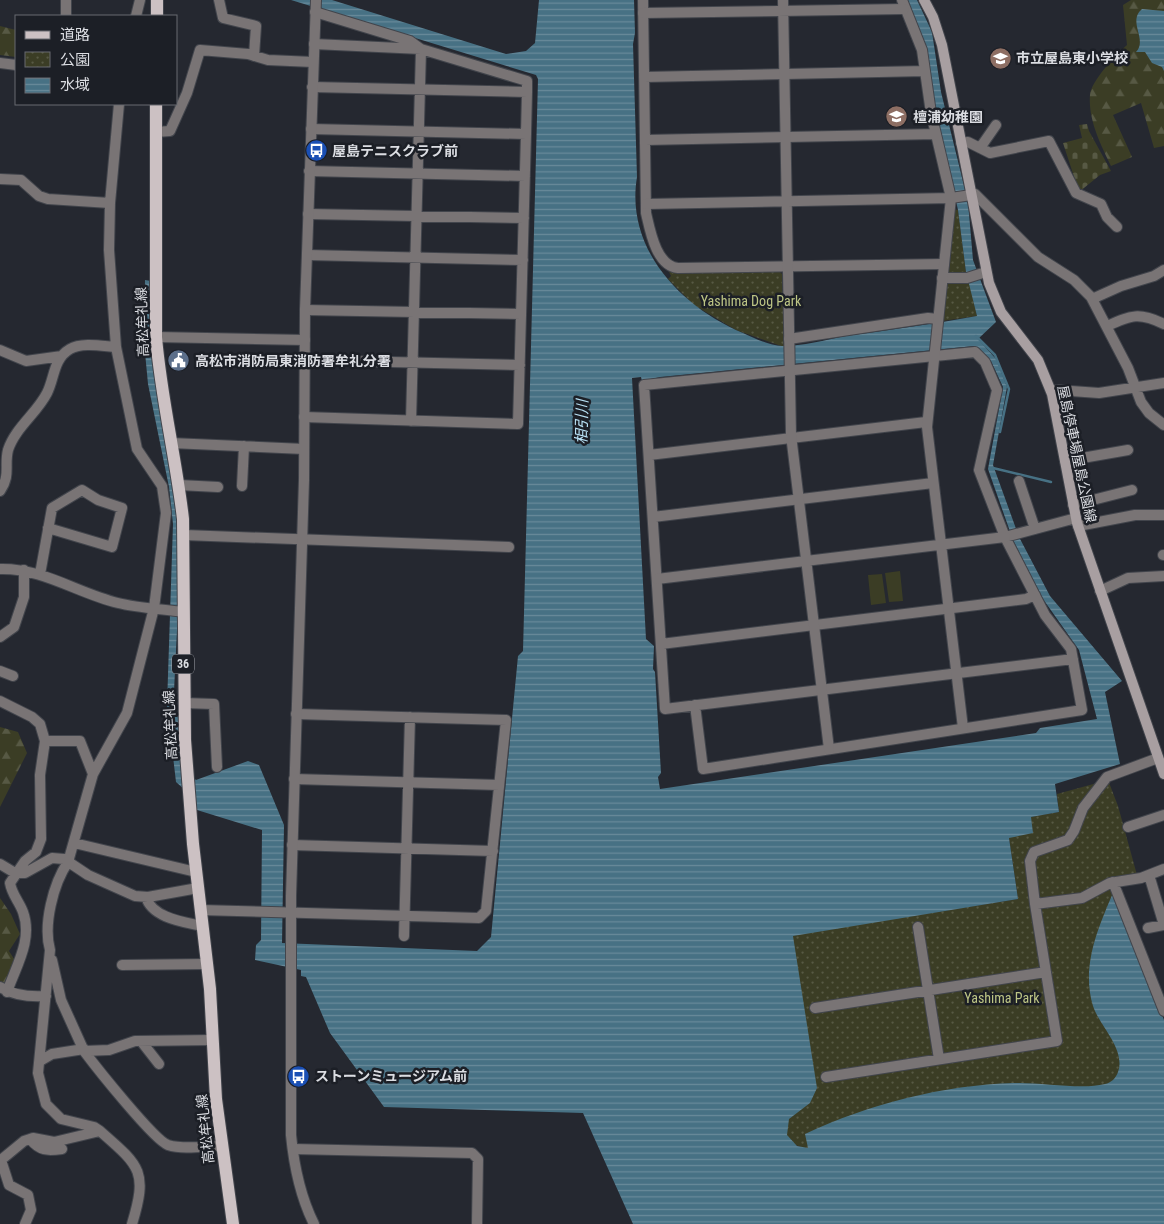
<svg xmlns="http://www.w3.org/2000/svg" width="1164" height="1224" font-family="'Roboto Condensed','Noto Sans JP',sans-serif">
<defs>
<pattern id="forest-firs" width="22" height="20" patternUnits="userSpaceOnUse" patternTransform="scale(1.25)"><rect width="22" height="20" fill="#3b3d25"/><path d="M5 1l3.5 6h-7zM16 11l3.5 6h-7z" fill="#575944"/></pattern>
<pattern id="cemetery-stones" width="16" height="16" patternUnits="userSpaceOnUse" patternTransform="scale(1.25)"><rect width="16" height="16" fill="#3b3d25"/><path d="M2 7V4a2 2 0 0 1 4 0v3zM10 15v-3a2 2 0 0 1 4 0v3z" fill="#575944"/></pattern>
<pattern id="park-dots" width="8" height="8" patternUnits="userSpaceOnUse" patternTransform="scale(1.25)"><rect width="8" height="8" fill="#3b3d25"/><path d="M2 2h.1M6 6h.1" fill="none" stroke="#575944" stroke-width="1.8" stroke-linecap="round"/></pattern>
<pattern id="water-rules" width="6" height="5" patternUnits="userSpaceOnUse" patternTransform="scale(1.25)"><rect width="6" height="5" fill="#477184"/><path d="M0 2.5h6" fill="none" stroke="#6a8b9b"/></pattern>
</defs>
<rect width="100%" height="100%" fill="#252830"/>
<path fill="url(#forest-firs)" d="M1131,0h33v146l-10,2 -13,-45 -28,12 19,42 -21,9c-10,-21 -23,-46 -21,-71 1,-14 26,-40 37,-50l-4,-40z
M0,26l16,4v27l-16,-2z
M0,727l18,5 9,21 -27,54z
M0,898l11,16 9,20 -11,17 7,11 -11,23 -5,-2z"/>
<path fill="url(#cemetery-stones)" d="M1087,124l2,7 22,40 -11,4 -21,17 -16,-49 19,-5 -3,-13z"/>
<path fill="url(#park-dots)" d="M954,209l4,1 8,62h-17z
M777,269l5,5 2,73 -48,-17 -42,-25 -26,-26 3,-3 -3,-6z
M969,281l8,35 -35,5 5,-39z
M1108,780l10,26 19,69 -24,10 15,162 -13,42 -306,60c-19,-5 -22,-5 -24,-25l7,-189 226,-36 -9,-61 21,-21 29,-5 -2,-18z"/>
<path fill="#3b3d25" d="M900,571l3,30 -14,1 -4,-29z
M882,574l4,29 -15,2 -3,-30z"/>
<path fill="url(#water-rules)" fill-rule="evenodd" d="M291,0h41l174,54 20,-3 9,-8 4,-43h95l1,33 -2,11 4,133c-12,72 44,130 106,156 11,5 27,13 39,13 21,0 43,-6 64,-10 43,-6 87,-12 131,-20l-11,-44 -8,-62 -12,-54 -41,-156h12l15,32 9,60 27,110 5,58 23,62 -18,17 18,20 11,28 -14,78 26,72 31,59 72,85 -17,11 15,72 -65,20 4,28 -28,5 2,16 -24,5 9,61 -225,37 24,152 -7,15 -21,16 -2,16 10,11 11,2 -3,-14c64,-30 138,-49 209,-51 27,-1 67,7 91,1 6,-1 11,-6 13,-12 8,-23 -18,-45 -25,-66 -12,-39 5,-78 20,-113l51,127v204h-531l-50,-111 -199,-6 -54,-74 -24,-56 -5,-1v-6l-46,-10 1,-15 5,-5 1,-110 -65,-20 -1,-10 -20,-18 -9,-77 6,-181 -4,-37 -21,-103 -4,-42 1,-62 6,1 27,223v106l-4,81 1,16 7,26 2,37 12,10 52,-19 11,4 25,60 -2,118 195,8 14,-14 27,-281 5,-5 15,-572 -2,-4zM974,346l17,15 12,26 -15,82 25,71 30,59 36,51 18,69 -57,9 -4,5 -376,56 -2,-12 3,-4 -6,-101 -2,-3 1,-23 -8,-7 -14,-261 9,-1 1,4 18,-4z
M1142,9l22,2v60l-2,-4 -10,-4 -7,-11h-9c12,-13 -9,-30 6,-43z"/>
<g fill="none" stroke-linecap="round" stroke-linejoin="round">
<path stroke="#477184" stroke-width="2.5" d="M976,336l19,19 14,34 -9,43
M993,468l58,14"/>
<defs>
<path id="minor" d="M66,0v16
M219,0l4,18 33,8 -2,30
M643,0l3,213c4,17 10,53 32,55l266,-4
M902,0l20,50 9,63 20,85
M315,12l95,29 11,8 -10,372
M136,16l4,-16
M314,44l107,5 106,32v11
M0,63l16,2
M644,77l281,-6
M119,104l-9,99 -1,47 7,97 21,102 25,37 4,27 -12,95 -27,105 -34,61 -25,88c-15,22 -25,63 -18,88l-12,123 8,31 15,15 33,8 6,4c40,35 48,40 32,93
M311,129l215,5
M156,132l14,-1 17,-38 13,-43 48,4 20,6 45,2
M645,140l291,-6
M961,143l7,-1 22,11 59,-12 27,52 25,11 6,13 10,10
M980,148l16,-23
M309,171l216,5
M0,179l21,1 18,16 9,3 62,4
M971,195l4,-1 63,63 36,23 17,17 37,71 13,34 8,11 15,12
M308,214l216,4
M307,255l216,5
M942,278h25l19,-6
M1092,299l29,-13 33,-10 10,-6
M305,310l216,4
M1107,326c25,-11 32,-14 57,-2
M156,337l149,3
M789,339l139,-21 10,1
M0,350l26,11 36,-5
M305,360l215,5
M1052,392l5,-2 42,3 65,-10
M304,417l214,7 8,-290 1,-42 -215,-5
M171,443l133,6
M649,455l277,-33
M1065,461l63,-11
M1019,481l16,48
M179,485l39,2
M242,486l2,-40
M0,491c11,-16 4,-25 8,-41 7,-22 29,-37 39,-57 8,-16 6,-34 23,-44 12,-7 32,-3 46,-2
M1073,505l59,-15
M653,517l280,-34
M1078,526l57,-11h29
M184,535l325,12
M1005,537l71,-19
M1163,555h1
M0,569c43,-1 77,24 118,34 20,5 44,6 65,9
M40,574l12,-66 30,-18 16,10 24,8 -10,39 -64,-19
M1100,591l28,-13 36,-2
M0,637l14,-10 10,-30v-27
M661,644l365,-45 9,-4
M0,671l13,5
M0,701l32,16 8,7 5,17 -5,34 1,64 -5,13 -11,9 -15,22c2,12 9,18 13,29 10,28 -7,54 -16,80
M184,703l30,1 3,63
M695,705l8,64 379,-59 -11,-61 -26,-34 -40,-78 -26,-67 18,-80 -12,-28 -10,-10 -331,33 21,324 408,-50
M45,741h35l13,33
M294,779l205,6
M1128,827l36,-12
M74,843l122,29
M292,845l201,6
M0,864l15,9h10l27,-15 12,1 24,16 47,21 13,1 50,-9
M1149,875l15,50
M1113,882l51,129
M146,897c6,21 38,25 56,29
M1035,904l-5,-43 4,-9 34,-12 6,-9 9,-23 24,-31 51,-19
M200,910l279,8 7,-7 20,-191 -210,-6
M918,927l21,132
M1148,928l16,-3
M404,936l6,-219
M52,960l9,40 23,51 25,-1 26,-9 78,-1
M122,965l85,-1
M0,987c14,9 30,10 46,9
M815,1008l231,-36
M141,1041l18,23
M84,1051c12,16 70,89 84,94 16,5 37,1 53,1
M40,1061l12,-7 32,-5
M826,1077l231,-36 -22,-137 47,-6 28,-15 31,-5 23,-9
M30,1139c10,12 17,12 32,10
M293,1149l179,4 6,6 -1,65
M25,1224l6,-14 -3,-15 -19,-10 -8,-25 23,-19 9,-3 21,4 46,-11"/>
<path id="tertiary" d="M783,0l8,435 38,314
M643,13l261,-4
M951,198l-24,229 36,301
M646,204l305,-6 20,-3
M657,579l348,-42
M314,1224c-14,-28 -20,-58 -23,-89v-239l13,-416 1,-170 11,-310"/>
<path id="secondary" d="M924,0l9,17 9,28 47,238 12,29 37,48 14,34 25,129 87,251"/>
<path id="primary" d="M157,16v-16
M156,104v233c5,61 20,121 27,182l2,221 8,104 17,145 6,110 17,125"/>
</defs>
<use href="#minor" stroke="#42454c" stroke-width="12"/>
<use href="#tertiary" stroke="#42454c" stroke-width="12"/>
<use href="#secondary" stroke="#42454c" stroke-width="12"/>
<use href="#primary" stroke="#42454c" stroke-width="14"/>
<use href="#minor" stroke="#797475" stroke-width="10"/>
<use href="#tertiary" stroke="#797475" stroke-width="10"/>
<use href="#secondary" stroke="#a89fa1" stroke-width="10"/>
<use href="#primary" stroke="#ccc1c3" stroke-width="12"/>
</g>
<defs>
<symbol id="school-disc" viewBox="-11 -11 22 22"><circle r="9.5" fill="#8d6e63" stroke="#1c1f26"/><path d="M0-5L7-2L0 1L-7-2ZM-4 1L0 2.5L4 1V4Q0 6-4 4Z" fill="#fff"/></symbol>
<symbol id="bus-disc" viewBox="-11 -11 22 22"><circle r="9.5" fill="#1a4fb4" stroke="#1c1f26"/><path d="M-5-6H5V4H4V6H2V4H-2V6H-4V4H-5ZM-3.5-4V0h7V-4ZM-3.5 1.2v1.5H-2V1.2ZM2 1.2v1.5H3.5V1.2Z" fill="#fff"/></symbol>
<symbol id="civic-disc" viewBox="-11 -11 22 22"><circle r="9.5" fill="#5c6f8a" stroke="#1c1f26"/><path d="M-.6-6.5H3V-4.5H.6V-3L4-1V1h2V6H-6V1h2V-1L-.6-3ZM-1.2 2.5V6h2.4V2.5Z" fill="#fff"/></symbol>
</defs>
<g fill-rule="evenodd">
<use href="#school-disc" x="988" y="46" width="25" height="25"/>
<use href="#school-disc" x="884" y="104" width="25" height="25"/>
<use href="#bus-disc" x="304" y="138" width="25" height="25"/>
<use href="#civic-disc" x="166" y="348" width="25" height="25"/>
<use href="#bus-disc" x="286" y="1064" width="25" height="25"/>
</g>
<g text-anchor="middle" stroke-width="5" stroke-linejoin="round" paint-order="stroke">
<rect fill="#1c1f26" stroke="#a2a4aa" stroke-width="1" x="172" y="654.5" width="22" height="19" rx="4"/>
<g font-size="12" font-weight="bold" fill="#dbdde2">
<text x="183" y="668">36</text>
</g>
<g font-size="14" font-weight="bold" fill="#dbdde2" stroke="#1c1f26" text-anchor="start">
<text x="1016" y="63">市立屋島東小学校</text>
<text x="913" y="122">檀浦幼稚園</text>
<text x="332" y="156">屋島テニスクラブ前</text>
<text x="195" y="366">高松市消防局東消防署牟礼分署</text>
<text x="315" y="1081">ストーンミュージアム前</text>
</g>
<g font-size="14" fill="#bdc585" stroke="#1c1f26">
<text x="751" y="306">Yashima Dog Park</text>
<text x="1002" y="1003">Yashima Park</text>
</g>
<g font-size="14" fill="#dbdde2" stroke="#1c1f26">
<text transform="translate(142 322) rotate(-92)" y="5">高松牟礼線</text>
<text transform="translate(1077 454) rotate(78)" y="5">屋島停車場屋島公園線</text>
<text transform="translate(170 725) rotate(-93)" y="5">高松牟礼線</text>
<text transform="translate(205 1129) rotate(-96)" y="5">高松牟礼線</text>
</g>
<g font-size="15" font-style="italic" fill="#bae3f7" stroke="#1c1f26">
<text transform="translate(582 422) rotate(-89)" y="5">相引川</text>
</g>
</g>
<rect x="15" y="15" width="162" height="90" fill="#1c1f26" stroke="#686b71"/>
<rect x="25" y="31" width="25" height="8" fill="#ccc1c3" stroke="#686b71"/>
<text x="60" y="40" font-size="15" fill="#dbdde2">道路</text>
<rect x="25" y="52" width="25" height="15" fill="url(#park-dots)" stroke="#686b71"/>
<text x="60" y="65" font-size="15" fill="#dbdde2">公園</text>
<rect x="25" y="78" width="25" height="15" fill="url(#water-rules)" stroke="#686b71"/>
<text x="60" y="90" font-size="15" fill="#dbdde2">水域</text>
</svg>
